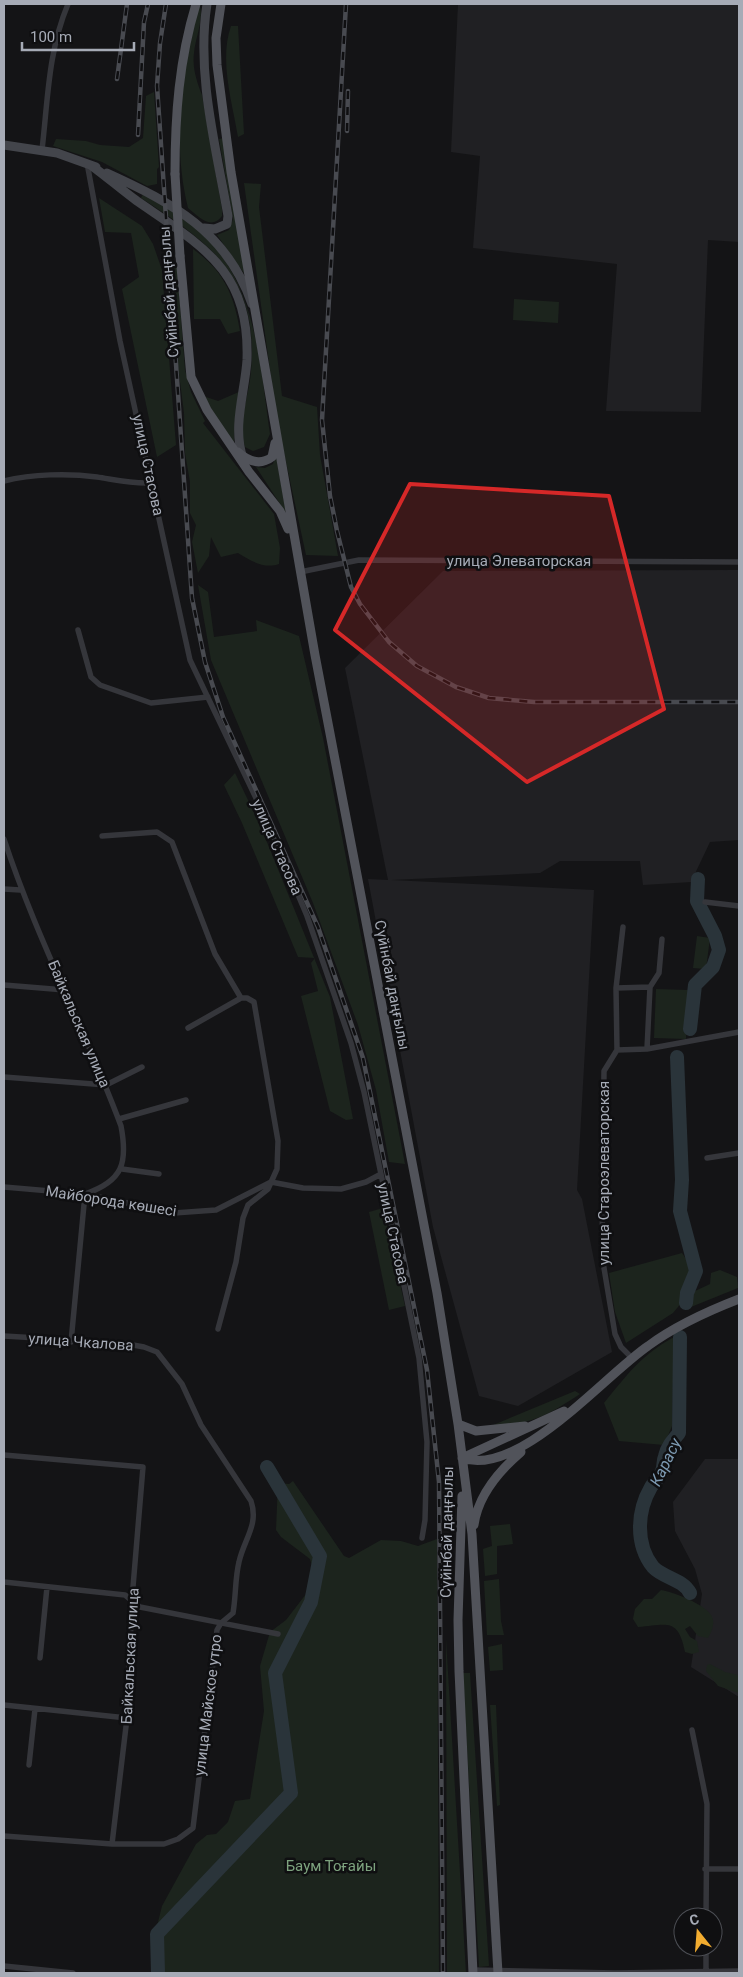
<svg xmlns="http://www.w3.org/2000/svg" width="743" height="1977" font-family="Roboto,sans-serif">
<rect width="100%" height="100%" fill="#141416"/>
<path fill="#202023" d="M458,4h281v238l-31,-2 -7,172 -95,-1 11,-147 -144,-16 7,-92 -29,-4z
M739,570v270l-29,2 -19,40 -48,3 -3,-24h-80l-20,12 -149,7 203,10 -17,300 5,9 30,153 -94,54 -39,-10 -46,-169 -65,-348 20,1 -43,-212 98,-97z
M705,1459h34v238l-48,-30 11,-73 -7,-25 -20,-38 -2,-29z"/>
<path fill="#1c241d" d="M199,4c6,12 -4,35 -5,49 -2,15 3,29 8,42l20,114v7c-11,15 -24,0 -34,-8 -17,-69 -5,-137 11,-204z
M231,26h7l6,108 -6,3c-6,-36 -19,-77 -7,-111z
M154,92l5,75 -2,2v15l-10,2 -45,-24 -49,-16 3,-7 30,2 14,4 29,2 14,-9 3,-42z
M224,138l22,138 -29,-41 12,-5 4,-11 -14,-80z
M244,183l17,1 -2,23 23,189 35,11 3,48 18,101 -32,-1 -29,-135z
M143,194c21,13 46,25 63,43 51,52 54,129 64,197l-6,13 -11,4 -8,-4c-8,-27 4,-49 6,-76 8,-93 -39,-127 -110,-173z
M99,198l43,28 11,18 9,26 14,175 -19,12 -35,-168 17,-12 -8,-44 -26,-1z
M193,249c31,22 41,46 47,82l-12,3 -8,-15h-26z
M165,264l12,1 8,105 6,22 14,29 -2,2 71,91 6,34 -1,16c-15,5 -28,-3 -41,-11l-17,4 -10,-20 -2,19 -11,17 -6,-31 4,-17 -6,-12v-31l-5,-29 -1,-40z
M514,299l45,3 -1,21 -45,-3z
M241,391l-6,29 -1,25 -31,-49 15,5z
M276,455l10,58 -30,-46 9,1 8,-4z
M198,585l10,7 6,45 43,-6 -1,-11 43,16 24,102 82,426 -16,-2 -13,-72 -18,-65 -45,-122 -102,-243z
M235,773l25,52 70,172 23,122 -7,1 -16,-9 -29,-115 17,-5 -7,-28 4,-5 -17,-1 -56,-134 -18,-38z
M697,936l13,2 -4,31 -13,-1z
M656,989l32,1 -2,49 -32,-1z
M383,1208l22,98 -16,4 -20,-98z
M682,1253l11,16 -11,33 -9,11 -47,30 -11,-31 -6,-39z
M720,1270l17,7 1,11 -47,19 2,-15 17,-8 1,-11z
M674,1337l-2,89 -8,19 -45,-4 -15,-38c23,-28 37,-48 70,-66z
M575,1391l5,3c-38,25 -48,29 -94,34z
M293,1481l51,75 5,2 32,-18 20,1 17,5 19,-7 2,434h-283v-43l6,-24 34,-62 11,-9 9,-1 12,-12 7,-21 15,-2 14,-88 -4,-45 10,-34 16,-12 27,-35 1,-13 -4,-13 -29,-22 -5,-7 2,-47 11,1z
M510,1524l3,20 -16,2v28l-12,2 -2,-27 9,-3 -2,-20z
M499,1579l2,42 3,14h-17l-3,-54z
M661,1590c12,2 51,16 52,30 1,6 -2,13 -5,18l-10,-2 -8,-10 -5,3 5,8 7,4 2,11 -7,2 -7,-2c-7,-35 -18,-27 -47,-25l-5,-8 2,-10 9,-10h8z
M446,1639l20,334h-19z
M502,1644l1,26 -13,1 -2,-24z
M710,1664l15,8 13,3 1,-6v24l-21,-7 -12,-15 1,-6z
M463,1673h7l19,293 -10,1z
M490,1705h6l4,100 -3,1z"/>
<g fill="none" stroke-linecap="round" stroke-linejoin="round">
<path stroke="#2a343a" stroke-width="14" d="M690,1029l5,-44 18,-18 6,-17 -4,-14 -18,-35 1,-22
M677,1057l5,123 -2,31 16,60 -9,22 -1,10
M680,1337l-1,96c-6,7 -12,14 -14,23 -2,5 -1,11 -3,15 -2,6 -8,11 -11,16 -14,24 -16,57 2,80 10,11 30,12 37,26
M158,1973l-1,-39 134,-141 -16,-120 36,-71 9,-46 -53,-89"/>
<path stroke="#35363b" stroke-width="5.5" d="M42,150c6,-51 6,-98 26,-146
M87,163l33,178 70,319 76,159 41,97 44,127 13,49 55,266 8,84 -2,78 -3,18
M4,481c28,-7 64,-8 93,-4 19,3 35,7 54,6
M300,572l59,-12 380,2
M78,630l13,47 9,8 51,18 57,-6
M102,836l55,-4 15,10 43,112 26,44
M4,839c32,98 81,190 117,287 7,37 2,55 -36,68
M4,889l16,1
M705,902l34,4
M623,927l-7,61 1,62 -13,21 -2,185 13,78 6,13 10,10
M4,985l61,5
M650,987l9,-14 3,-34
M616,988l34,-1 -3,62
M188,1028l53,-30h6l7,4 24,139 -1,28 -9,20 -20,16 -5,13 -7,44 -18,67
M617,1050l30,-1 92,-17
M4,1077l102,8 36,-18
M119,1119l67,-19
M707,1158l32,-5
M122,1169l37,5
M4,1187l81,7 89,19 42,-3 55,-28 32,6 38,1 25,-7 15,-8
M4,1336l118,7 22,4 13,5 25,32 19,41 50,76c8,24 -7,38 -12,61 -4,16 -3,34 -6,51l-12,10 -4,7 -24,198 -15,11 -14,5h-52l-108,-8
M71,1342l14,-148
M4,1455l139,12 -11,132 -5,119 -15,126
M4,1582l121,13 15,12 138,27
M40,1658l7,-71
M4,1705l123,13
M692,1730l15,74 -1,113
M29,1765l6,-56
M705,1869h34
M706,1947v26
M4,1966l69,7
M473,1970l142,3 124,-2"/>
<path stroke="#43454b" stroke-width="9" d="M4,145l53,8 39,14
M92,166c15,11 30,24 45,35 65,45 113,69 110,159 -2,32 -15,67 -4,98
M107,173c66,30 120,59 145,131
M204,228l11,1 12,-5 1,-8c-12,-69 -32,-142 -21,-212"/>
<path stroke="#51535a" stroke-width="9" d="M221,4l-5,34 1,27 14,107 84,483 122,638 21,131 14,110 26,439
M175,174c0,-59 4,-114 21,-170
M180,256l11,121 16,33 42,62 31,39 8,18
M238,452c10,9 22,14 34,5l3,-14
M458,1424l18,7 49,-5
M462,1458c56,20 141,-81 186,-112 27,-20 60,-35 91,-47
M462,1458l102,-47
M462,1496l-4,124 1,51 14,302
M474,1525c4,-30 25,-54 47,-73"/>
<defs>
<path id="rail" d="M166,4l-6,39 -3,43 35,512 13,64 18,55 95,210 45,131 64,312 12,112 4,491
M346,4l-24,416 8,76 7,35 14,56 9,17 29,38 28,24 39,21 33,11 45,4h205
M117,79l10,-75
M347,131l1,-40
M138,135l6,-113 4,-18"/>
</defs>
<use href="#rail" stroke="#484a50" stroke-width="4.5"/>
<use href="#rail" stroke="#0f0f11" stroke-width="2.5" stroke-dasharray="8" stroke-linecap="butt"/>
<path stroke="#51535a" stroke-width="9" d="M175,174l5,82"/>
</g>
<path fill="#d62828" fill-opacity="0.2" stroke="#d62828" stroke-width="4" stroke-linejoin="round" d="M410,484l199,12 55,213 -137,73 -192,-152z"/>
<g text-anchor="middle" stroke-width="5" stroke-linejoin="round" paint-order="stroke">
<g font-size="15" fill="#a6abb6" stroke="#0f0f11">
<text transform="translate(169 292) rotate(-94)" y="5">Сүйінбай даңғылы</text>
<text transform="translate(148 465) rotate(78)" y="5">улица Стасова</text>
<text x="519" y="566">улица Элеваторская</text>
<text transform="translate(277 847) rotate(66)" y="5">улица Стасова</text>
<text transform="translate(392 985) rotate(79)" y="5">Сүйінбай даңғылы</text>
<text transform="translate(79 1024) rotate(67)" y="5">Байкальская улица</text>
<text transform="translate(604 1173) rotate(-90)" y="5">улица Староэлеваторская</text>
<text transform="translate(111 1201) rotate(9)" y="5">Майборода көшесі</text>
<text transform="translate(393 1233) rotate(78)" y="5">улица Стасова</text>
<text transform="translate(81 1342) rotate(4)" y="5">улица Чкалова</text>
<text transform="translate(447 1532) rotate(-89)" y="5">Сүйінбай даңғылы</text>
<text transform="translate(130 1656) rotate(-87)" y="5">Байкальская улица</text>
<text transform="translate(208 1705) rotate(-83)" y="5">улица Майское утро</text>
</g>
<g font-size="15" fill="#7da27e" stroke="#0f0f11">
<text x="331" y="1871">Баум Тоғайы</text>
</g>
<g font-size="16" font-style="italic" fill="#7d9ab2" stroke="#0f0f11">
<text transform="translate(665 1462) rotate(-64)" y="6">Карасу</text>
</g>
</g>
<rect width="743" height="1977" fill="none" stroke="#a6abb6" stroke-width="10"/>
<g transform="translate(698 1932) rotate(343)"><circle r="24" fill="#0f0f11" stroke="#4b4d53"/>
<path d="M0-4L9 19L0 12L-9 19Z" fill="#f2ac30"/>
<text y="-8" font-size="14" font-weight="bold" text-anchor="middle" fill="#a6abb6">С</text>
</g>
<path d="M22 42v8h112v-8" fill="none" stroke="#a6abb6" stroke-width="2.5"/>
<text x="30" y="42" font-size="15" fill="#a6abb6" stroke="#0f0f11" stroke-width="4" paint-order="stroke">100 m</text>
</svg>
